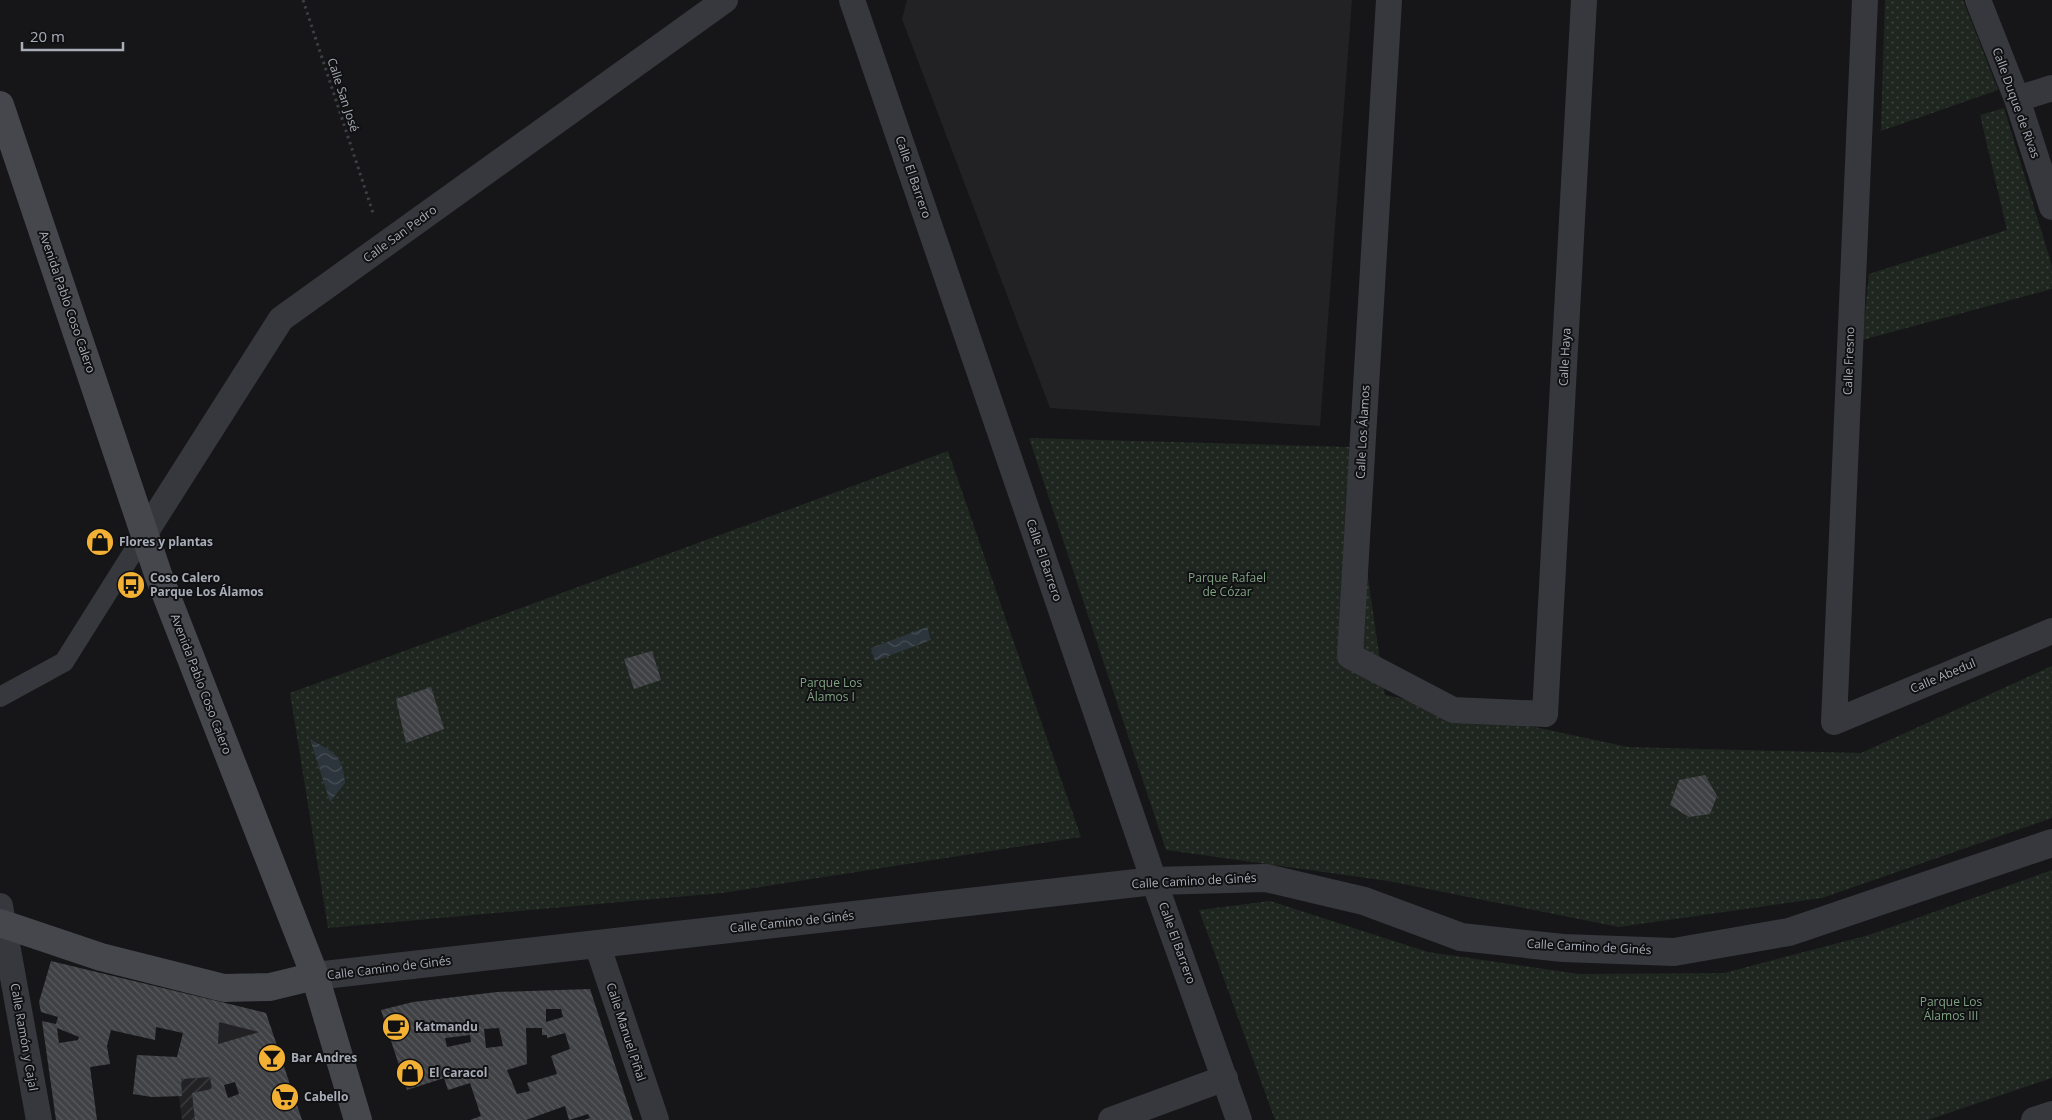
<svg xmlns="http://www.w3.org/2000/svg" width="2052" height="1120" font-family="'Open Sans',sans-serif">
<defs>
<pattern id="industrial-furrows" width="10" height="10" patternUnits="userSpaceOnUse" patternTransform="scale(1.25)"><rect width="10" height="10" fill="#222225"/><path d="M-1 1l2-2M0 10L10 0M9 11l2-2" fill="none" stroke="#3f3f43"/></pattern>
<pattern id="park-dots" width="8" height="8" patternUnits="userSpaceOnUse" patternTransform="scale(1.25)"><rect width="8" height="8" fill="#1e261f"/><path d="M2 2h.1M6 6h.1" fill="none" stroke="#3c433d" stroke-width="1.8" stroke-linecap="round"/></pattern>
<pattern id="water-waves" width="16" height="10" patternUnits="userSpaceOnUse" patternTransform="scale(1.25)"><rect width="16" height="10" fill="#2c353c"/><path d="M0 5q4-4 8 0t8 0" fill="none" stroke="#485056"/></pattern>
<pattern id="building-back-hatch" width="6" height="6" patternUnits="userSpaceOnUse" patternTransform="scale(1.25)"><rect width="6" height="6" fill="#404145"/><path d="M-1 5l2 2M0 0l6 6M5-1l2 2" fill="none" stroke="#595a5e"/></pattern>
</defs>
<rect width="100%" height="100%" fill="#161618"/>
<path fill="#222225" d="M907,0h445l-32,426 -270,-18 -148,-389z
M210,999l56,14 -7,19 -48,14z"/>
<path fill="url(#industrial-furrows)" d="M206,1055l13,65h-37l-3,-24 3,-38z"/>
<path fill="url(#park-dots)" d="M1885,0h78l35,90 -117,41z
M2004,108l48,158v23l-190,51 7,-66 138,-44 -27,-115z
M1029,438l320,9 36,248 243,52 233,6 191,-87v152l-230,80 -203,29 -231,-46 -222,-31z
M948,451l133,386 -359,56 -394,35 -38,-235z
M2052,870v208l-124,42h-653l-76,-210 71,-9 158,51 151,22 145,-1 145,-38z"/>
<path fill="url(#water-waves)" d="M927,627l4,13 -56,21 -4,-13z
M310,739c24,14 32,14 35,44l-15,19z"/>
<path fill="url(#building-back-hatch)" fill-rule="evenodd" d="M652,651l9,29 -27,9 -10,-30z
M431,687l13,42 -38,14 -10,-44z
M1705,775l12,21 -7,18 -21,3 -19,-12 9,-25z
M51,961l215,52 36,107h-107l-3,-27 20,-4 -2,-12 -29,2 1,17 -30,1 -19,-3 4,-39 40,2 6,-24 -27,-6 -1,13 -44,-10 -4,16 3,18 -20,3 7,53h-41l-14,-99 14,3 2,-7 -17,-5 -2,-10zM219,1022l40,10 -41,12zM57,1028l22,9 -1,3 -19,3zM235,1082l4,12 -11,4 -4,-13z
M590,989l43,131h-49l6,-2 -2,-4 -19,6 -4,-14 -39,14h-56l11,-4 -11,-33 -22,7 -4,-12 -37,12 -26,-80 32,-8 84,-10zM546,1009h15l2,8 -17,5zM499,1028l4,18 -17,2 -2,-19zM526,1028h16v7h5v3l18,-5 5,16 -19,7 6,18 -30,9 3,8 -13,3 -10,-24 20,-6zM470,1035l1,7 -24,5 -2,-9z"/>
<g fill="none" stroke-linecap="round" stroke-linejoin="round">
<path stroke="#3d3f44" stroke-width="3" stroke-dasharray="2.5 4" stroke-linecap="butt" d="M303,0l71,216"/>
<path stroke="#37383d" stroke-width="20" d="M0,697l64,-35 81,-129"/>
<path stroke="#37383d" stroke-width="26" d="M852,0l302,881 85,239
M1389,0l-39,656 103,54 92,4 39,-714
M1865,0l-31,722 218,-91
M1978,0l39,99 35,108
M2017,99l35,-11
M145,533l136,-214 444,-319
M0,906l39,214
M597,944l59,176
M1111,1120l114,-42
M2034,1120l18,-6"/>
<path stroke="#37383d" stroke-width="28" d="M315,976l839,-95 112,-3 98,23 97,36 102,11 111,4 115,-20 263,-89"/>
<path stroke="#45474d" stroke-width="28" d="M0,105l158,469 157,402 43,144
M0,923l101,34 123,31 46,-1 45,-11"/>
</g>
<defs>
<symbol id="shop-disc" viewBox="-11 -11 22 22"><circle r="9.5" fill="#f2b134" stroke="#111113"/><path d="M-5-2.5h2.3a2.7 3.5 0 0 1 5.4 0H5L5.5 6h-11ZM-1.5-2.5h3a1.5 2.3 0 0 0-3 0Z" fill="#111"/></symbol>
<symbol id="bus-disc" viewBox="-11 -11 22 22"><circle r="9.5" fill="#f2b134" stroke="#111113"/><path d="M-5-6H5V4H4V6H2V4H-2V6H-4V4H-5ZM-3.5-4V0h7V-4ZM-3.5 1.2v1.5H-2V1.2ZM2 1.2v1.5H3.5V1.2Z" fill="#111"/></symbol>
<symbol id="cafe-disc" viewBox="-11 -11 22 22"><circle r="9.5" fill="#f2b134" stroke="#111113"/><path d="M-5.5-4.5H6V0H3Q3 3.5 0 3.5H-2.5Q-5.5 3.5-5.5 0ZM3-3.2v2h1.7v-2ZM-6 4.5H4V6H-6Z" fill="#111"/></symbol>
<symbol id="bar-disc" viewBox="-11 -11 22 22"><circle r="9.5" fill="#f2b134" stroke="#111113"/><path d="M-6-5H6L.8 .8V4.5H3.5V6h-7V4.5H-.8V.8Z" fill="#111"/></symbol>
<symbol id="supermarket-disc" viewBox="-11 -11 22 22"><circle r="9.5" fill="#f2b134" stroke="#111113"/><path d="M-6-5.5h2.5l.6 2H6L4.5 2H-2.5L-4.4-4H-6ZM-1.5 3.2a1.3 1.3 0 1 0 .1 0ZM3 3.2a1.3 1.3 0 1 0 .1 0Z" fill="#111"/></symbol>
</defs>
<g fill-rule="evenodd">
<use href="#shop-disc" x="84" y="526" width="32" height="32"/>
<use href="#bus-disc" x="115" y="569" width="32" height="32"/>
<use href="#cafe-disc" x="380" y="1011" width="32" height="32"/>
<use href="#bar-disc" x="256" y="1042" width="32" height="32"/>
<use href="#shop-disc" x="394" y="1057" width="32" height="32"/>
<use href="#supermarket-disc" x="269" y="1081" width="32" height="32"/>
</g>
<g text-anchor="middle" stroke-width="4" stroke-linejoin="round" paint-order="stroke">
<g font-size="12" fill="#a8adb8" stroke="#111113">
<text transform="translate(343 95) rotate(72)" y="4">Calle San José</text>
<text transform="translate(2016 103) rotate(70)" y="4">Calle Duque de Rivas</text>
<text transform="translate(913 177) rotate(71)" y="4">Calle El Barrero</text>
<text transform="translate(400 234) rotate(-36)" y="4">Calle San Pedro</text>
<text transform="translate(67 302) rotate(71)" y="4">Avenida Pablo Coso Calero</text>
<text transform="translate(1565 357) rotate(-87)" y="4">Calle Haya</text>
<text transform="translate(1849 361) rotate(-88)" y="4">Calle Fresno</text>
<text transform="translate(1363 432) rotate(-87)" y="4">Calle Los Álamos</text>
<text transform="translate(1044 560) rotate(71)" y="4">Calle El Barrero</text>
<text transform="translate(1943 676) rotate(-23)" y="4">Calle Abedul</text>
<text transform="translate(201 684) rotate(69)" y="4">Avenida Pablo Coso Calero</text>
<text transform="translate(1194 881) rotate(-3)" y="4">Calle Camino de Ginés</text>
<text transform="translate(792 922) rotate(-6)" y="4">Calle Camino de Ginés</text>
<text transform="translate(1177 943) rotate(70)" y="4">Calle El Barrero</text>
<text transform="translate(1589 947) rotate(3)" y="4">Calle Camino de Ginés</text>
<text transform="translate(389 968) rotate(-7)" y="4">Calle Camino de Ginés</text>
<text transform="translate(626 1032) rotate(72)" y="4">Calle Manuel Piñal</text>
<text transform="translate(24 1037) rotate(80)" y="4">Calle Ramón y Cajal</text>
</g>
<g font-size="12" font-weight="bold" fill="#a8adb8" stroke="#111113" text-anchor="start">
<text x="119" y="546">Flores y plantas</text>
<text x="150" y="582">Coso Calero<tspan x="150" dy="14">Parque Los Álamos</tspan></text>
<text x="415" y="1031">Katmandu</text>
<text x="291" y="1062">Bar Andres</text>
<text x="429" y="1077">El Caracol</text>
<text x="304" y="1101">Cabello</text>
</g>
<g font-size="12" fill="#7fa381" stroke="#111113">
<text x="1227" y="582">Parque Rafael<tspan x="1227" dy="14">de Cózar</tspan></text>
<text x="831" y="687">Parque Los<tspan x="831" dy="14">Álamos I</tspan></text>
<text x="1951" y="1006">Parque Los<tspan x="1951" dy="14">Álamos III</tspan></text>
</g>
</g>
<path d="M22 42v8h101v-8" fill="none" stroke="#a8adb8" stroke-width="2.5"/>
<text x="30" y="42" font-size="15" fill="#a8adb8" stroke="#111113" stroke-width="4" paint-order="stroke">20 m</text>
</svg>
